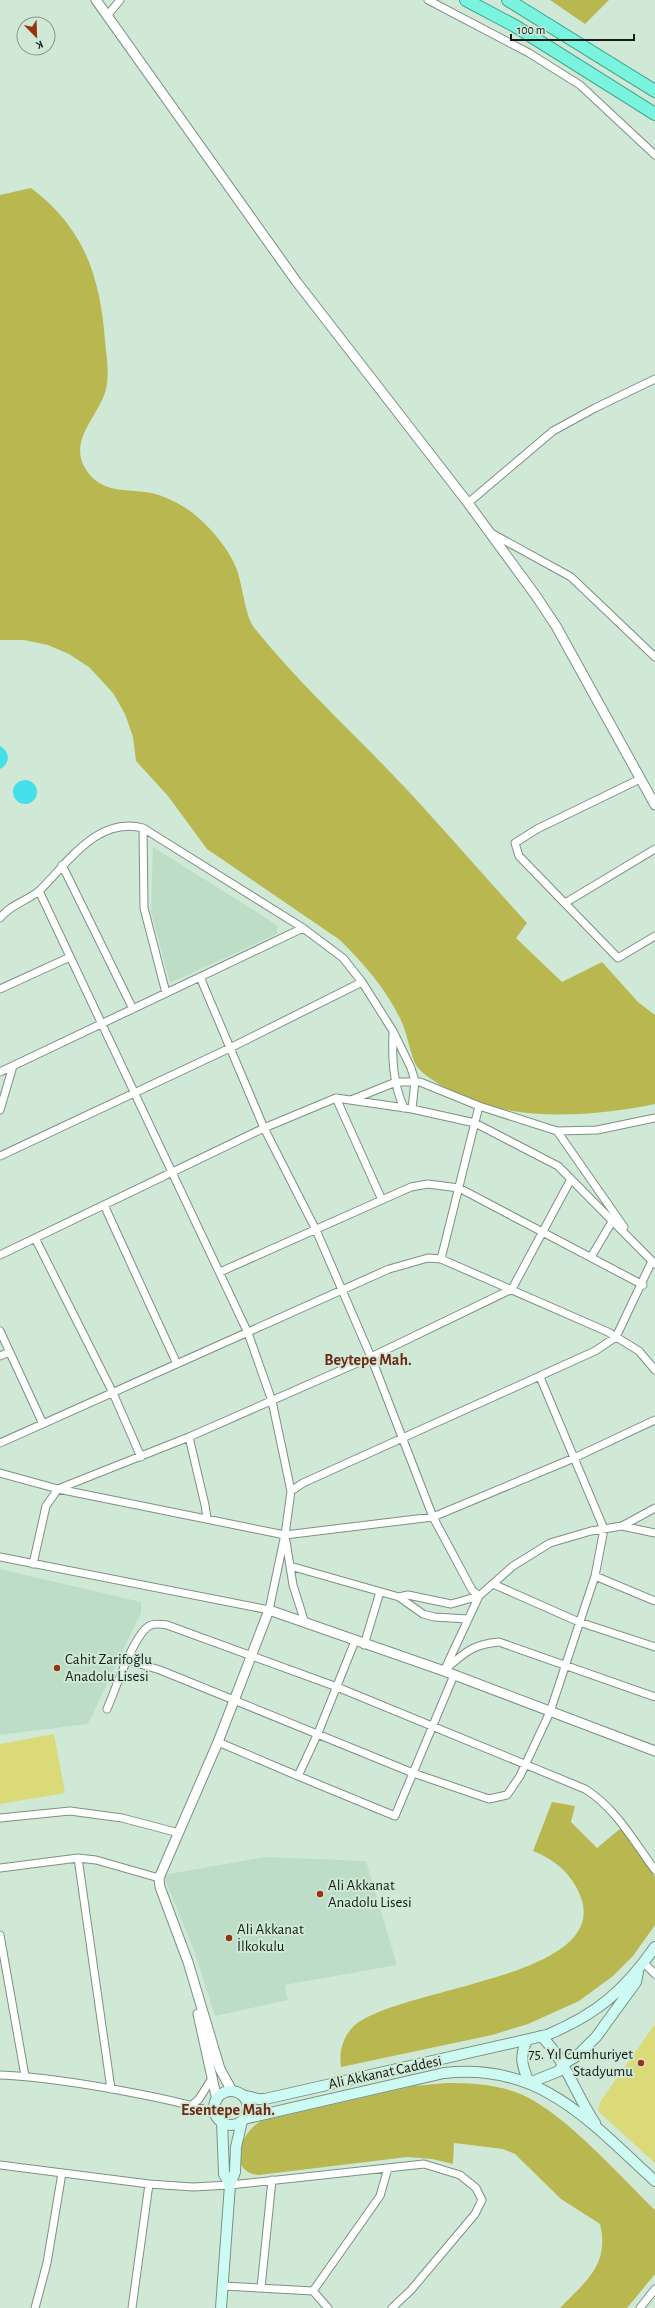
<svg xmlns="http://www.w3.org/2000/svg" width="655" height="2308" font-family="'Alegreya Sans',sans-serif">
<rect width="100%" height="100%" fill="#d0e9d7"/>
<path fill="#beddc7" d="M153,847l124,78v9l-107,49 -19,-71z
M0,1569l141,33v11l-53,111 -88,11z
M264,1857l102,4 31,104 -112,20 3,15 -73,16 -21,-66 -31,-75z"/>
<path fill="#dada79" d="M54,1734l11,59 -65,11v-60z
M655,2024v139l-57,-52 2,-9z"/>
<path fill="#b9b750" d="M550,0h59l-24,24z
M31,188c53,40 69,88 74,152 1,14 4,29 2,43 -3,30 -40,54 -22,85 18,30 46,18 74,27 18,6 35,17 48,31 12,12 24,28 30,44 6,17 8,48 19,60 42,52 91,97 137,145 46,48 89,99 134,148l-11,15 46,44 40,-20 36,40 17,13v89c-69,14 -157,20 -218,-21 -7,-5 -17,-11 -21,-18 -4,-6 -9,-30 -13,-40 -14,-33 -38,-60 -63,-85l-133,-91 -39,-53 -32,-35 -3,-24 -8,-23 -12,-21 -24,-26 -20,-13 -21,-9 -24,-5h-24v-445z
M552,1802l23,4 -4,16 26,26 24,-20 34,49v48l-22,31 -20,20 -34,25 -51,23 -36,11 -151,32c-2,-14 1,-28 11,-39 38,-41 263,-48 228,-133 -9,-22 -26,-36 -47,-44z
M446,2083c25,0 48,1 72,10 44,17 102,83 137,117v64l-28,34h-67c25,-26 50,-43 40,-84l-39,-25 -46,-45 -12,-5 -49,-6 -1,21 -21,-5 -25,-2 -148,18c-32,-2 -20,-42 2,-54l153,-35z"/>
<path fill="#46e0eb" d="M0,746c11,6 10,18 0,23z
M13 792a12 12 0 1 1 24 0a12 12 0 1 1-24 0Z"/>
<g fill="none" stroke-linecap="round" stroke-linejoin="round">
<defs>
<path id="minor" d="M428,0l101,53 51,32 75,70
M107,16l13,-16
M468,503l85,-72 42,-23 60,-29
M491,533l80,44 84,80
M640,779l-103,50 -22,14 4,13 99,102 37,-22
M143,828l1,80 22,85
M62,865l71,144
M39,891l209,442 24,68 19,90 -6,44 8,50 12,38
M565,903l90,-54
M0,918c12,-15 28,-17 40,-28 28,-27 57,-74 103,-62l160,100 40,30 19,24 31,49 18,37 4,13 -3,28
M200,977l64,151 52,102 55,127 62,160 39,73 7,6 -28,8 -43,-9 -9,2
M0,989l70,-32
M393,1033c-1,26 0,51 11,75
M0,1072l303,-144
M336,1098l46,102
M351,1100l45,-18h24l59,24 78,25 40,-1 58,-12
M0,1110l13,-44
M557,1131l67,96
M0,1156l230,-108 132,-66
M104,1205l73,159
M35,1238l78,155 28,64
M0,1255l264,-127 72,-30 76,11 63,14 83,43 97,98
M591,1257l22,-37
M441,1259l38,-153
M220,1272l191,-85 17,-3 31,4 184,97
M0,1331l43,93
M0,1356l9,-4
M189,1437l16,68 2,13
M0,1443l389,-174 39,-11 13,1 167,73 31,19 16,19
M0,1473l58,16 227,46 148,-18 141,-59 81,-38
M291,1491l12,-8 292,-132 21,-14 36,-76
M622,1526l33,-18
M0,1557l269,53 15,-71
M33,1564l13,-58 12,-17 131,-52 182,-80 141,-68 59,-110
M290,1566l109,31 24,17 11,3 34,2
M595,1576l60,25
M493,1584l86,38 76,25
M364,1645l16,-53
M127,1660l33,10 253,103 76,26 18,-4 13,-19 30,-64 45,-136 9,-47 -64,-152
M447,1668c18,-16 27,-24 52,-26l156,55
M444,1671l35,-75 34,-30 37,-23 41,-12 31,-5 33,7
M107,1709c8,-18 26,-73 42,-83 5,-3 12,-2 18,-1l170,62 248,102c31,19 49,53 70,81
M218,1742l80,34 20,-43 37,-92
M298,1776l97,40 59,-141
M0,1818l70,-7 52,7 57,15
M78,1858l33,231
M0,1868l78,-10 18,2 63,18
M0,1935l25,141
M644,1963l11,11
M0,2075c46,2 93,10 139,19 26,5 51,10 76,19
M192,2105l7,-6 12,-19
M0,2165l149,19 44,3 37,-2 194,-21 36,11 16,13 6,12 -7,14 -64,76 -19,18
M224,2286l89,5 15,17
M261,2288l11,-108
M313,2291l67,-95 8,-28
M35,2308l12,-45 15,-90
M132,2308l17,-124
M640,2308l15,-19"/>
<path id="tertiary" d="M96,0l200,281 172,222 68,93 20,30 99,179
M198,2014l19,86
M232,2091l-12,-22 -32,-107 -28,-75 -1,-9 59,-136 51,-132 175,61 211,80"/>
<path id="secondary" d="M541,2036c24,23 35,59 54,87
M527,2040c-8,18 -5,25 2,43
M529,2083l30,-12 4,-7 14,-8 19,-19 40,-55 2,-10
M214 2108a17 17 0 1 1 34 0a17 17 0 1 1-34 0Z
M242,2095l16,4h7l282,-64c50,-21 77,-44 108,-88
M244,2119l200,-46c97,-11 146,49 211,108
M222,2121l2,53 6,11
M221,2308l9,-123 5,-13 1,-25 6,-26"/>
<path id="trunk" d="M466,0l49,26 140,88
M508,0l147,91"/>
</defs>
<use href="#minor" stroke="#7b9282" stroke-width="9"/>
<use href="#tertiary" stroke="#7b9282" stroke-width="11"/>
<use href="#secondary" stroke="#7b9282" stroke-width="12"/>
<use href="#trunk" stroke="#40a793" stroke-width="14"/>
<use href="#minor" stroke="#fff" stroke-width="7"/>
<use href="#tertiary" stroke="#fff" stroke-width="9"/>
<use href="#secondary" stroke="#cdfbf3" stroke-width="10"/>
<use href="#trunk" stroke="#7af4de" stroke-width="12"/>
</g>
<g fill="#9a330f" stroke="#d0e9d7" stroke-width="1.5">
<circle cx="57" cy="1668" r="4"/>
<circle cx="320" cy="1894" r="4"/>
<circle cx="229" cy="1938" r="4"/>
<circle cx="641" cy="2063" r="4"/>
</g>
<g text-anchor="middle" stroke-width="4" stroke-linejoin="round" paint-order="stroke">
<g font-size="15" fill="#131c16" stroke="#d0e9d7" text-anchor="start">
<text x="65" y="1664">Cahit Zarifoğlu<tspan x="65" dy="17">Anadolu Lisesi</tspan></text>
<text x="328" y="1890">Ali Akkanat<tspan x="328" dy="17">Anadolu Lisesi</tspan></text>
<text x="237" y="1934">Ali Akkanat<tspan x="237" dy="17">İlkokulu</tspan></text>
<text x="633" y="2059" text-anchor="end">75. Yıl Cumhuriyet<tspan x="633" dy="17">Stadyumu</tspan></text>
</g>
<g font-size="15" fill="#131c16" stroke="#d0e9d7">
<text transform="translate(385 2072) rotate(-12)" y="5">Ali Akkanat Caddesi</text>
</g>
<g font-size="16" font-weight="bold" fill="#6d2a16" stroke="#d0e9d7">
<text x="368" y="1365">Beytepe Mah.</text>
<text x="228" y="2115">Esentepe Mah.</text>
</g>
</g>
<g transform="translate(36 36) rotate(157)"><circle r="19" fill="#d0e9d7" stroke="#84978a"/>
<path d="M0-3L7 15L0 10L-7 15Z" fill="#9a330f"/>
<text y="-6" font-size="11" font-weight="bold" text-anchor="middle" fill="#131c16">K</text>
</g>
<path d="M511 34v6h123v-6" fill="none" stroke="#131c16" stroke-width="2"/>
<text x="517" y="34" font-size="12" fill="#131c16" stroke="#d0e9d7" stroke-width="3" paint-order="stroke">100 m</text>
</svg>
